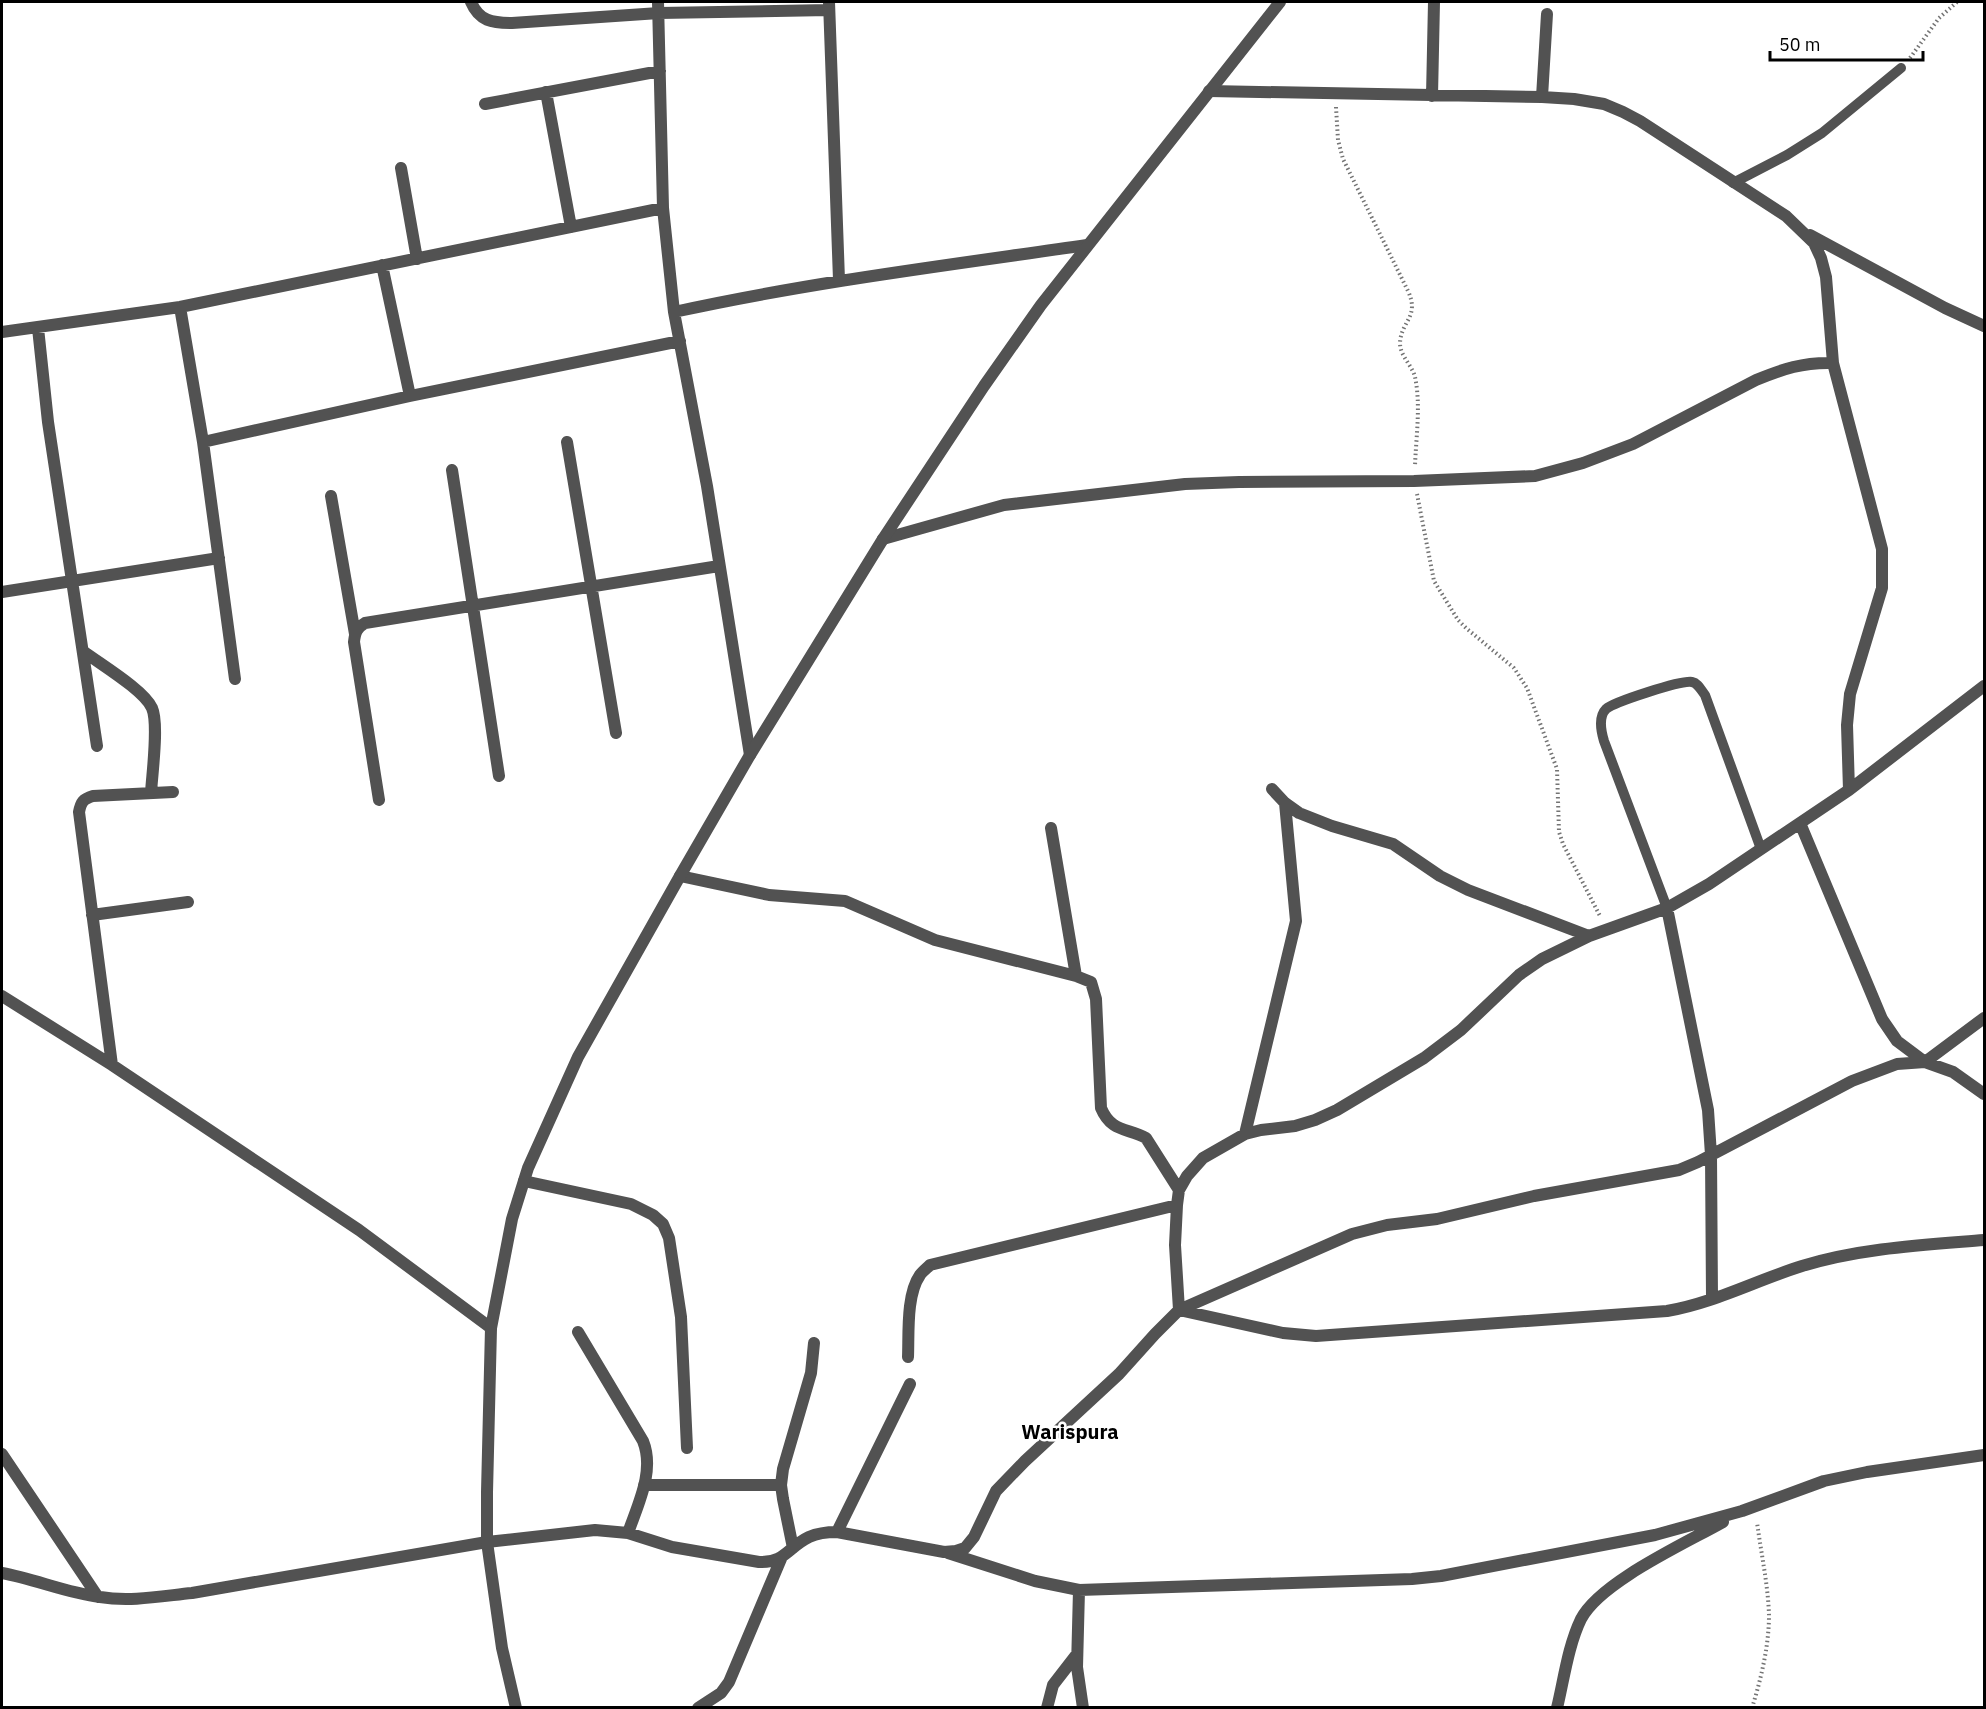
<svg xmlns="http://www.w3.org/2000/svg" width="1986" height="1709" font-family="'IBM Plex Sans',sans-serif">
<rect width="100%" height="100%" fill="#fff"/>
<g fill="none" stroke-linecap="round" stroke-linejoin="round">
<path stroke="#747474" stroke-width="4" stroke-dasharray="1.5 3" stroke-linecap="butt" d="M1910,58l29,-40 18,-16
M1336,107l2,33 5,19 65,132c12,26 -7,30 -8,52 0,13 12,22 15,34 6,28 1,60 0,89
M1417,494l17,87 24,39 8,8 48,40 13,20 30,81 2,63 4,12 37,72
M1752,1708c9,-29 17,-62 17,-93 -1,-31 -8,-62 -12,-93"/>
<path stroke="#525252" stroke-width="10" d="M1733,183l54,-28 35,-22 79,-65
M1667,908l-63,-167c-3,-10 -6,-24 2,-32 8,-7 75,-29 86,-27 6,1 9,8 13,13l56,154"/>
<path stroke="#525252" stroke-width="12" d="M471,2c8,19 21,21 41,21l147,-10 170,-3
M658,2l5,206 11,104 33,174 43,269
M829,2l10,278
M1209,91l333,6 32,2 30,5 19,8 17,9 146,95 28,27 7,15 5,19 7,86 49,186v39l-32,106 -3,31 2,65
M546,92l25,135
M1432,96l2,-94
M1542,97l5,-83
M485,104l175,-33
M401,168l16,91
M1810,235l135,73 39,18
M382,265l28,131
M180,307l23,135 32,237
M674,312c137,-30 275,-47 413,-67
M38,328l10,94 49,324
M2,332l178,-25 483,-99
M203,442l207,-46 270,-55
M567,442l49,291
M452,470l47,306
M331,496l24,138
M883,539l121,-34 181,-21 54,-2 175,-1 121,-5 48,-13 50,-19 123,-64c27,-11 47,-18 77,-17
M2,592l217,-34
M83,651c17,13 61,39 69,57 7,16 0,66 -1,85
M1984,686l-135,104 -140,94 -42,24 -78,28 -47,23 -23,16 -58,55 -37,28 -87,52 -22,10 -20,6 -34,4 -16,4 -42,24 -16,18 -8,14 -2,15 -2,40 4,65 104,23 33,3 351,-25c47,-8 90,-31 135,-45 59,-18 121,-21 182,-26
M1272,789l13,14 14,10 33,13 61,18 47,32 28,14 121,46
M379,800l-25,-158c1,-10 3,-14 11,-19l354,-57
M1800,823l82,196 15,22 28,21 59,-44
M1051,828l25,148
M680,876l89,19 76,6 90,39 141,36 15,6 5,17 5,109c10,24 26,20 45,30l33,52
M1667,908l41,202 3,45 1,143
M92,915l96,-13
M2,996l110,69 247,165 132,98
M112,1065l-33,-253c2,-10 4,-13 14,-16l80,-4
M1245,1134l51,-213 -11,-118
M524,1181l107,23 22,11 10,9 6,14 12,79 6,131
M578,1332l65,109c12,30 -5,63 -15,92
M908,1357c1,-23 -2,-62 12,-82 2,-3 7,-7 10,-10l247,-60
M2,1454l96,143
M644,1485h137
M837,1532l73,-148
M793,1548l-10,-49 -2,-14 2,-16 28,-96 3,-30
M948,1553l87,28 44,9 333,-11 29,-3 214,-41 87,-24 82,-30 43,-9 117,-17
M2,1573c33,6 65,20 98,24 31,5 62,-1 92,-4l295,-51 108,-12 33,3 44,14 87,15c26,1 29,-15 50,-25 9,-4 18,-5 28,-5l107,20 12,-1 9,-3 9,-11 22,-46 29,-30 94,-87 36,-40 24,-24 173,-76 35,-9 50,-6 97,-23 145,-26 19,-8 154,-81 45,-17 28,-2 28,10 31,22
M1079,1590l-2,77 6,41
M698,1708l23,-15 8,-11 52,-123
M1047,1708l6,-23 24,-31
M1557,1708c7,-29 11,-62 24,-89 19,-37 105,-76 142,-97"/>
<path stroke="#525252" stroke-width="12" d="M516,1708l-14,-60 -15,-106v-50l4,-164 21,-109 16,-51 50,-111 102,-181 70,-121 133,-216 101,-153 57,-81 239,-303"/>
</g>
<g text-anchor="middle" stroke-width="5" stroke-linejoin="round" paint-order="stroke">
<g font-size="20" font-weight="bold" fill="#000" stroke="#fff">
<text x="1070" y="1439">Warispura</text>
</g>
</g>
<rect width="1986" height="1709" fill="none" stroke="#000000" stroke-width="6"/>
<path d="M1770 51v9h153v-9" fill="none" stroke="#000000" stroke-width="3"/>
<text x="1779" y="51" font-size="18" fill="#000000" stroke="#ffffff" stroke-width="4.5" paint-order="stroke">50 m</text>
</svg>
